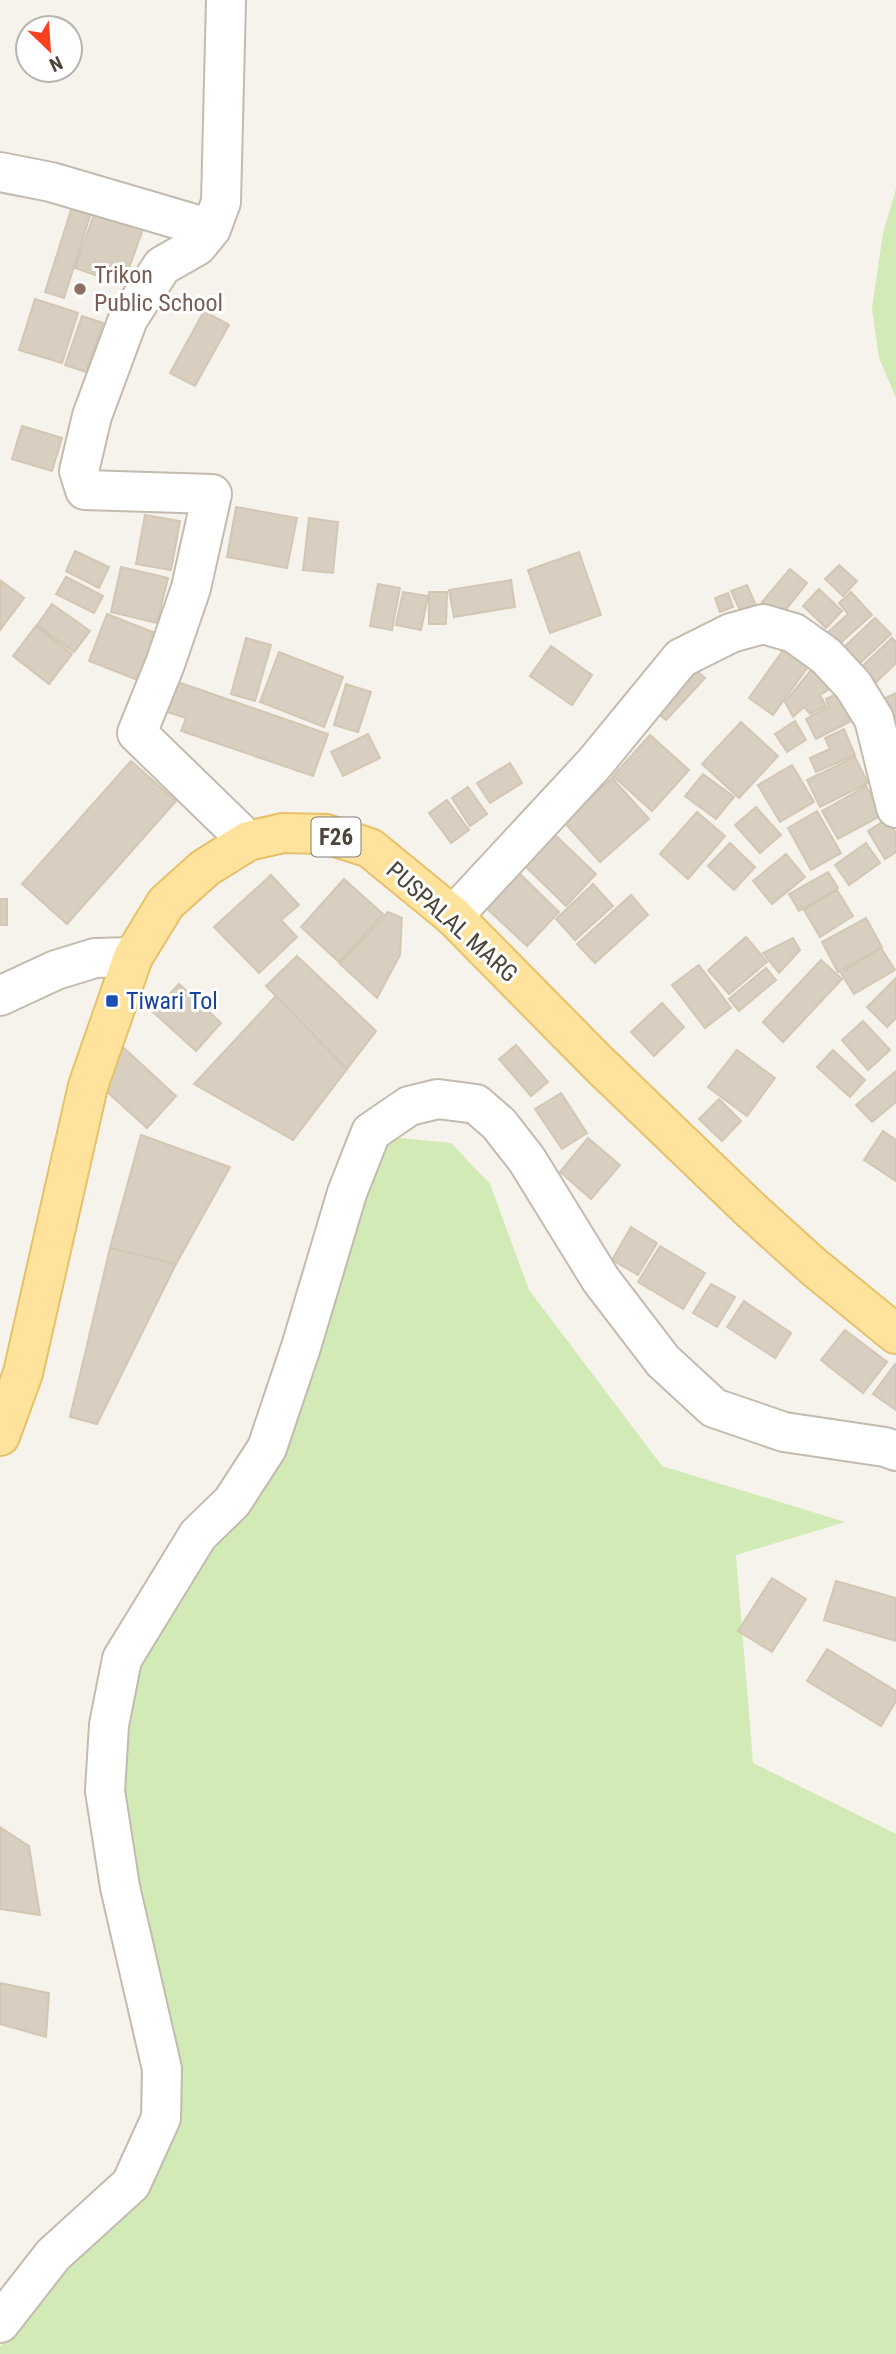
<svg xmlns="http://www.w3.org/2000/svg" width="896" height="2354" font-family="'Roboto Condensed',sans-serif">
<rect width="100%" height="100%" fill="#f6f3ec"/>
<path fill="#d2eab5" d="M896,189v209l-17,-40 -7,-50 11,-75z
M390,1137l61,6 39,41 39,106 133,176 183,56 -109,33 17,208 143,71v520h-896v-7l149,-206 -44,-462 202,-289 31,-193z"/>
<path fill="#d8cfc1" stroke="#d3c7b4" stroke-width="2" d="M73,204l19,6 -28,88 -19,-6z
M95,212l48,17 -20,56 -48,-17z
M35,299l43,14 -16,50 -43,-13z
M204,311l25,14 -34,61 -25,-13z
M82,316l21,7 -17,49 -21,-7z
M22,426l40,12 -10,33 -40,-12z
M236,507l61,11 -10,50 -60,-11z
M145,515l35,6 -9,49 -35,-6z
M309,518l29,4 -5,51 -30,-3z
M75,551l34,16 -10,21 -33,-17z
M579,552l22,63 -51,18 -22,-63z
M839,565l18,16 -14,15 -18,-17z
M121,567l47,11 -11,45 -46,-11z
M790,569l17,14 -27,34 -18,-15z
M66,577l37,19 -9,17 -38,-19z
M0,580l24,18 -24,32z
M511,580l4,27 -61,10 -5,-27z
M378,584l22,4 -8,42 -22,-4z
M747,585l12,27 -15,7 -13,-28z
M819,589l23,22 -16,17 -23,-22z
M403,592l25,4 -7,34 -25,-5z
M429,592h18l-1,32h-17z
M851,592l21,23 -35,31 -10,-13 21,-19 -9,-11z
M728,593l5,14 -13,5 -5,-14z
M52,604l38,27 -16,21 -37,-27z
M107,614l51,20 -18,47 -51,-20z
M875,618l16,16 -33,31 -15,-17z
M36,626l36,28 -23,30 -36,-28z
M246,638l25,7 -16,56 -24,-7z
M892,638l4,4v21l-26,25 -15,-15z
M789,642l24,18 -40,55 -24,-17z
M551,646l41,29 -20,30 -42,-29z
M279,652l64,25 -19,50 -64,-25z
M819,660l17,25 -16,10 6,11 -16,8 -6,-7 -11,10 -8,-15z
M687,662l18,16 -39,42 -17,-15z
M169,679l159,55 -15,42 -132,-45 5,-13 -28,-9z
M346,684l25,8 -13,40 -24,-7z
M849,688l14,27 -47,24 -10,-20 23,-12 -3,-8z
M896,693v34l-10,4 -12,-28z
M795,721l11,19 -19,12 -12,-18z
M741,722l37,34 -39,42 -37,-34z
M844,729l11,26 -39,17 -6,-14 20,-9 -5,-11z
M368,734l12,24 -37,18 -12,-24z
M650,735l39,35 -37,41 -39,-35z
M855,757l13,26 -48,24 -13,-27z
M131,761l45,40 -109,123 -45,-40z
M510,763l12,20 -32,20 -13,-20z
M792,765l22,37 -34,20 -22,-37z
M703,774l31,23 -18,22 -31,-23z
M612,778l37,41 -49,43 -36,-40z
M866,786l16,29 -44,24 -16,-28z
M468,787l19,27 -17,12 -18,-28z
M447,800l22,30 -18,13 -22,-30z
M756,807l25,28 -21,18 -25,-28z
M817,811l24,42 -30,17 -23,-42z
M697,812l28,24 -37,43 -28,-25z
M887,819l9,14v19l-11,7 -17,-28z
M554,834l42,40 -30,32 -42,-41z
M730,843l25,24 -21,23 -26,-24z
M866,843l14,20 -31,22 -14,-20z
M786,854l19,23 -33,27 -19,-23z
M516,870l43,42 -32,34 -44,-41z
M828,872l10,16 -39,23 -10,-17z
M271,875l28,30 -18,15 16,17 -38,36 -45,-46z
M344,879l39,35 -44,48 -38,-35z
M593,884l20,22 -38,34 -19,-21z
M837,890l16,26 -33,21 -16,-27z
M631,895l17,20 -53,48 -18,-19z
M0,899h7v26h-7z
M388,912l14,6 -2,37 -23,43 -37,-34z
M866,918l16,29 -44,25 -16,-30z
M746,937l21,25 -38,32 -21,-24z
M793,938l7,12 -21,23 -16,-20z
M881,948l14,22 -41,24 -13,-21z
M297,956l79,75 -29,38 -81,-83z
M821,960l21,19 -59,63 -20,-20z
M699,965l32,43 -26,20 -33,-43z
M766,968l10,12 -37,31 -10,-12z
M896,978v40l-9,9 -20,-20z
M179,984l42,39 -25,28 -43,-39z
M276,996l71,73 -54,71 -99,-56z
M662,1003l22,24 -30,29 -23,-24z
M863,1021l27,29 -22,20 -26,-30z
M516,1045l32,37 -17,14 -32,-37z
M124,1048l52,48 -29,32 -52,-47z
M737,1050l38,28 -28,38 -39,-29z
M833,1050l32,30 -15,17 -33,-30z
M896,1071v31l-24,20 -16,-17z
M561,1093l26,40 -25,16 -27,-40z
M719,1099l22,22 -19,20 -23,-22z
M883,1131l13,9v41l-32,-21z
M141,1135l89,32 -54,97 -66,-16z
M588,1138l32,27 -29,34 -31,-27z
M631,1227l26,16 -19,32 -26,-15z
M660,1246l45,27 -22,36 -45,-27z
M110,1248l66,16 -79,160 -27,-7z
M711,1284l24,13 -18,30 -24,-14z
M744,1301l47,32 -16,25 -48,-31z
M845,1330l42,32 -24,31 -42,-33z
M895,1364l1,1v45l-23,-16z
M772,1578l34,21 -34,53 -34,-21z
M836,1581l60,17v43l-72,-21z
M827,1649l69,42v10l-15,25 -74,-45z
M0,1827l29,19 11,69 -40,-6z
M0,1983l49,10 -3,44 -46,-13z"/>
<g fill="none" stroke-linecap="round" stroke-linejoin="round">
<defs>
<path id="minor" d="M226,0l-5,202 -10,27 -14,17 -35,20 -34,53 -36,97 -13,55 6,19 127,4 -21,94 -26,76 -28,69 111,108
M0,172l51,10 160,47
M453,916l141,-152 87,-106 50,-25 32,-9 31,9 32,23 27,29 21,34 22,89
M0,996l56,-26 39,-12 38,-1
M0,2323l53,-68 78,-71 30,-66 1,-49 -42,-182 -15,-96 4,-66 13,-66 76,-124 34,-33 35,-54 34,-101 46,-154 24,-61 38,-26 29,-7 38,5 23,20 28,36 74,120 62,81 51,47 70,24 101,15 11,4"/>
<path id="major" d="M0,1436l23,-63 65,-287 45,-129 33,-54 39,-35 43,-27 35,-8 43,1 44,14 83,68 145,147 154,148 62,56 82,67"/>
</defs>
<use href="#minor" stroke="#c2bbae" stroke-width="42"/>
<use href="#major" stroke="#e6c16a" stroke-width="42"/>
<use href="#minor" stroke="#fff" stroke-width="38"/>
<use href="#major" stroke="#ffe39c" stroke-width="38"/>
</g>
<circle fill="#8d6e63" stroke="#fff" stroke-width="2.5" cx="80" cy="289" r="7"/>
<rect fill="#1a4fb4" stroke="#fff" stroke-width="2.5" x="105" y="994" width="14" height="14" rx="3.5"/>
<g text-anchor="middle" stroke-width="6" stroke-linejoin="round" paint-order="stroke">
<rect fill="#fff" stroke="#817c74" stroke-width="2" x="311.5" y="817.5" width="49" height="39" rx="5"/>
<g font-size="23" font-weight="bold" fill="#4b4439">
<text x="336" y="845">F26</text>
</g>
<g font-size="24" fill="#785e54" stroke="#fff" text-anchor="start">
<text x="94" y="283">Trikon<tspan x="94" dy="28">Public School</tspan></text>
</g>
<g font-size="24" fill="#4b4439" stroke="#fff">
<text transform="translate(452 922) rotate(42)" y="8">PUSPALAL MARG</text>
</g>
<g font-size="24" fill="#164399" stroke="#fff" text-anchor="start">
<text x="126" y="1009">Tiwari Tol</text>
</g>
</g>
<g transform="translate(49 49) rotate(155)"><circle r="33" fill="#ffffff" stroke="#b7b4b0" stroke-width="2"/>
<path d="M0-5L12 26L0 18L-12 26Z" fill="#fc3f1d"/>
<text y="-10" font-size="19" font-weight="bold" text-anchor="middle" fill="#4b4439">N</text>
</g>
</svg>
